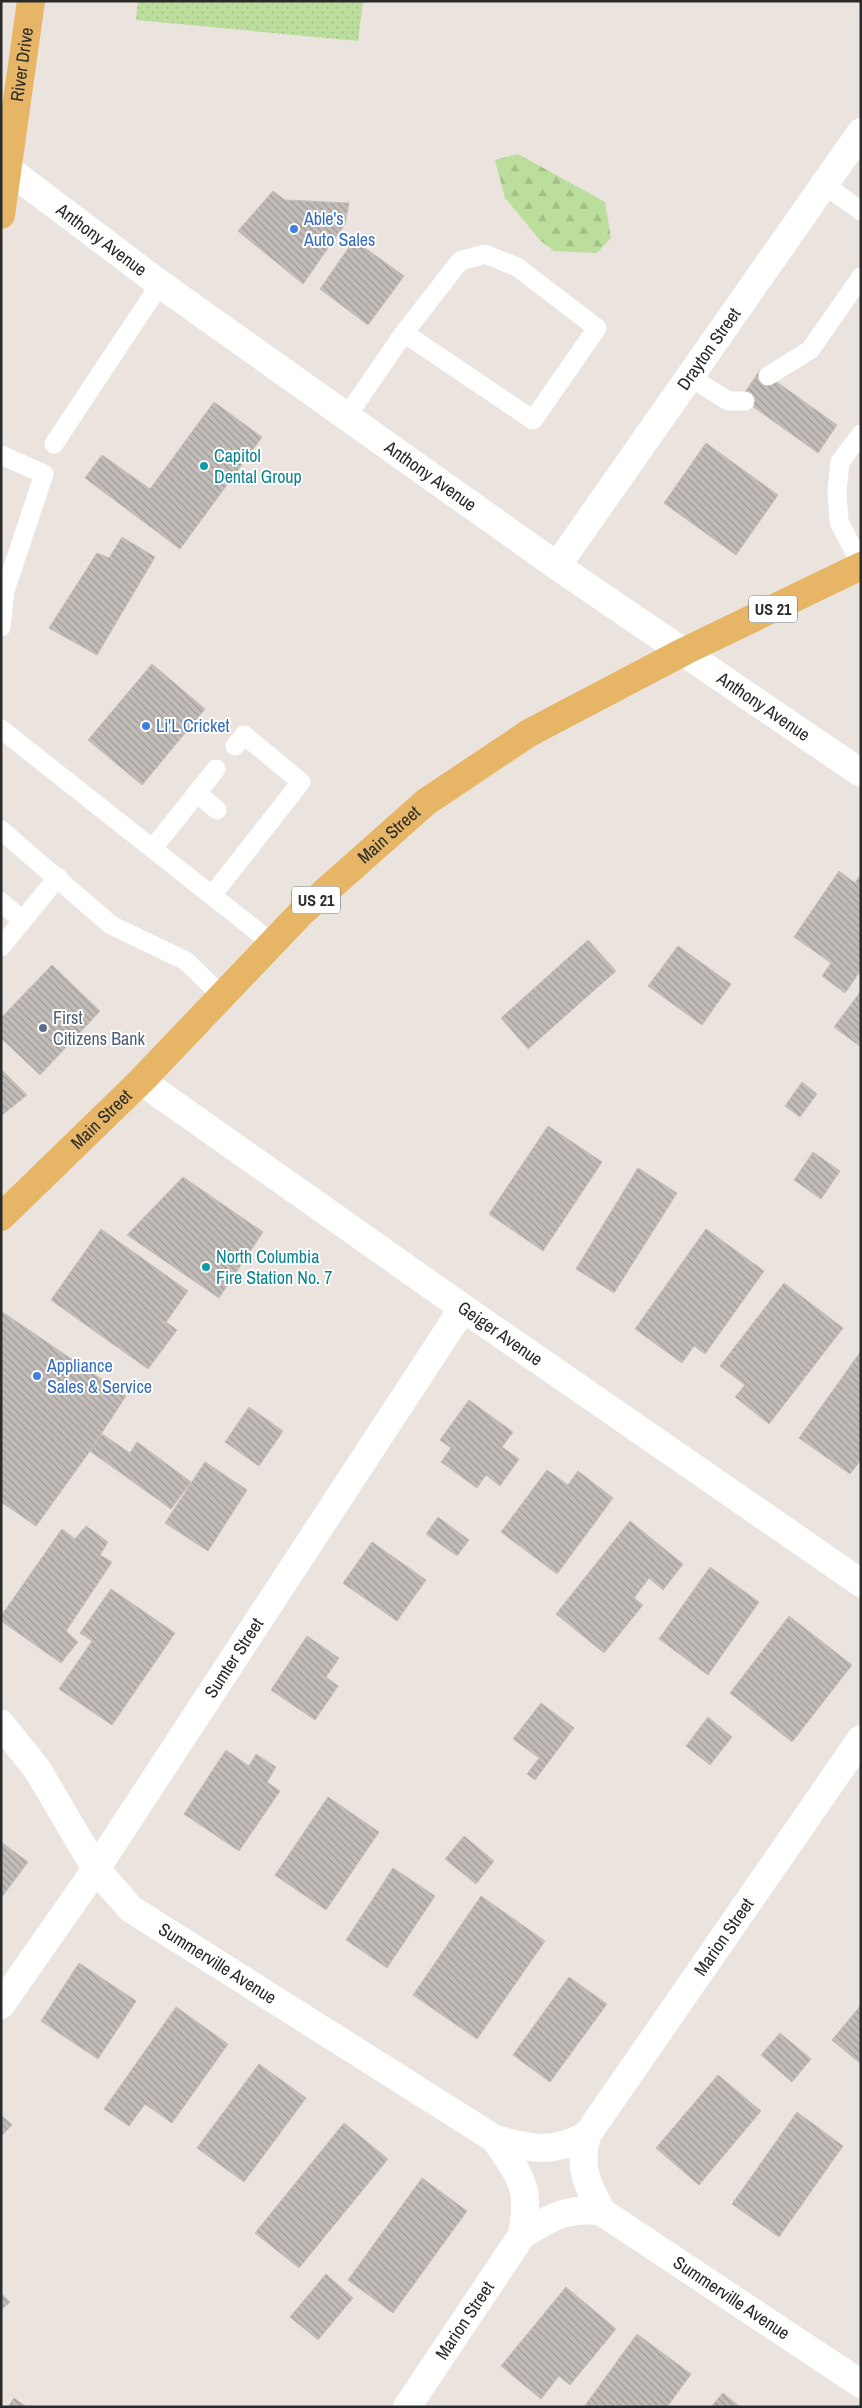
<svg xmlns="http://www.w3.org/2000/svg" width="862" height="2408" font-family="'Archivo Narrow',sans-serif">
<defs>
<pattern id="forest-firs" width="22" height="20" patternUnits="userSpaceOnUse" patternTransform="scale(1.25)"><rect width="22" height="20" fill="#bcde9d"/><path d="M5 1l3.5 6h-7zM16 11l3.5 6h-7z" fill="#a2bf87"/></pattern>
<pattern id="garden-dots" width="8" height="8" patternUnits="userSpaceOnUse" patternTransform="scale(1.25)"><rect width="8" height="8" fill="#bcde9d"/><path d="M2 2h.1M6 6h.1" fill="none" stroke="#a2bf87" stroke-width="1.8" stroke-linecap="round"/></pattern>
<pattern id="building-back-hatch" width="6" height="6" patternUnits="userSpaceOnUse" patternTransform="scale(1.25)"><rect width="6" height="6" fill="#c3bdb9"/><path d="M-1 5l2 2M0 0l6 6M5-1l2 2" fill="none" stroke="#9f9a97"/></pattern>
</defs>
<rect width="100%" height="100%" fill="#ebe3dd"/>
<path fill="url(#forest-firs)" d="M518,154l87,48 6,36 -14,15 -43,-2 -14,-11 -35,-42 -10,-38z"/>
<path fill="url(#garden-dots)" d="M138,1h225l-5,40 -222,-21z"/>
<path fill="url(#building-back-hatch)" stroke="#c6beb7" d="M273,191l12,9 64,3 -4,21 -42,60 -65,-53z
M354,240l50,36 -36,49 -48,-36z
M760,370l77,55 -19,28 -77,-55z
M214,402l48,35 -82,112 -95,-71 17,-23 48,34z
M706,443l72,52 -42,60 -72,-52z
M122,537l33,20 -58,98 -48,-27 48,-75 12,5z
M152,664l53,45 -63,76 -54,-45z
M839,871l16,12 6,-9v96l-16,23 -23,-17 9,-13 -37,-26z
M588,940l28,31 -88,78 -27,-31z
M678,946l53,38 -29,41 -54,-39z
M52,965l48,46 -60,64 -39,-37v-20z
M861,991v56l-27,-20z
M1,1069l26,26 -25,20 -1,-1z
M802,1082l15,12 -17,23 -15,-11z
M548,1126l54,36 -59,89 -54,-37z
M813,1152l27,19 -19,28 -27,-19z
M638,1168l39,25 -63,100 -38,-24z
M183,1177l80,55 -44,66 -92,-63z
M101,1229l87,62 -22,31 11,8 -29,39 -97,-69z
M706,1229l58,42 -59,83 -11,-8 -12,17 -47,-34z
M784,1283l59,45 -74,96 -34,-27 10,-12 -25,-19z
M1,1311l125,85 -36,55 -54,75 -35,-24z
M861,1351v109l-11,14 -51,-36z
M469,1400l44,32 -11,15 17,12 -19,27 -14,-11 -9,13 -36,-26 10,-14 -11,-8z
M249,1407l34,24 -24,35 -34,-24z
M102,1434l28,19 7,-11 54,40 -20,27 -81,-58z
M205,1462l42,28 -39,61 -43,-28z
M547,1470l21,15 10,-14 35,27 -56,76 -56,-42z
M438,1517l31,23 -12,16 -31,-22z
M630,1521l53,43 -20,26 -14,-12 -15,20 9,7 -39,48 -48,-39z
M86,1526l22,16 -8,13 12,7 -46,69 12,11 -17,21 -60,-42v-5l61,-87 13,10z
M372,1542l54,38 -29,41 -54,-38z
M710,1567l49,35 -51,73 -49,-36z
M111,1589l64,44 -63,92 -53,-36 33,-48 -12,-8z
M789,1616l63,49 -60,77 -62,-49z
M307,1636l32,22 -13,19 12,9 -23,34 -44,-30z
M541,1703l33,25 -39,52 -8,-6 12,-16 -26,-19z
M708,1717l24,20 -22,28 -24,-19z
M226,1750l23,16 7,-12 20,13 -9,15 13,9 -41,60 -55,-37z
M328,1797l51,35 -53,78 -51,-35z
M464,1836l30,25 -18,23 -31,-25z
M1,1842l27,20 -27,36z
M393,1868l42,28 -48,72 -41,-28z
M481,1896l64,45 -68,98 -64,-44z
M79,1963l57,38 -38,58 -57,-38z
M569,1977l38,27 -57,78 -37,-27z
M861,2005v59l-29,-24z
M176,2007l52,37 -56,79 -27,-19 -16,22 -25,-17z
M780,2033l31,26 -19,23 -31,-27z
M259,2064l47,34 -62,84 -47,-34z
M718,2075l43,36 -62,74 -43,-37z
M797,2112l46,34 -64,91 -47,-33z
M1,2115l11,10 -11,11z
M344,2123l44,36 -89,109 -44,-35z
M422,2178l45,33 -74,102 -45,-33z
M326,2274l27,24 -35,42 -28,-23z
M566,2287l50,42 -46,56 -11,-9 -18,23 -40,-33z
M1,2293l9,9 -9,8z
M637,2334l54,40 -24,33h-83z
M723,2393l17,14h-29z
M14,2398l13,9h-19z"/>
<g fill="none" stroke-linecap="round" stroke-linejoin="round">
<path stroke="#fff" stroke-width="19" d="M825,185l36,26
M768,376l42,-26 51,-73
M690,377l38,24h17
M347,416l57,-83 56,-72 25,-7 32,13 80,61 -64,92 -129,-87
M861,434l-21,28 -3,29 2,31 22,42
M54,444l106,-160
M1,455l43,19 -39,117 -4,36
M1,729l271,214
M197,793l20,17
M1,830l110,95 75,36 36,35
M153,848l63,-79
M213,894l88,-112 -57,-47 -9,11
M1,902l21,18
M1,947l57,-70"/>
<g stroke="#fff" stroke-width="28">
<path id="s1" d="M9,170l151,114 397,282 304,207"/>
<path id="s2" d="M557,566l304,-434"/>
<path id="s3" d="M141,1081l322,227 398,275"/>
<path id="s4" d="M1,1724l36,45 59,100 35,40 364,230c36,10 58,15 92,-4"/>
<path id="s5" d="M1,2005l95,-136 367,-561"/>
<path id="s6" d="M602,2212c-15,-27 -24,-46 -15,-77l274,-396"/>
<path id="s7" d="M522,2235c27,-17 48,-29 80,-23l259,172"/>
<path id="s8" d="M407,2407l115,-172c9,-51 -1,-56 -27,-96"/>
</g>
<g stroke="#e6b666" stroke-width="28">
<path id="s9" d="M1,215l30,-214"/>
<path id="s10" d="M1,1217l140,-136 160,-168 125,-111 103,-69 156,-82 176,-85"/>
</g>
</g>
<g fill="#3f7fe0" stroke="#fff" stroke-width="2">
<circle cx="294" cy="229" r="5"/>
<circle cx="146" cy="726" r="5"/>
<circle cx="37" cy="1376" r="5"/>
</g>
<g fill="#0f9aa8" stroke="#fff" stroke-width="2">
<circle cx="204" cy="466" r="5"/>
<circle cx="206" cy="1267" r="5"/>
</g>
<circle fill="#5c6f8a" stroke="#fff" stroke-width="2" cx="43" cy="1028" r="5"/>
<g text-anchor="middle" stroke-width="4" stroke-linejoin="round" paint-order="stroke">
<g fill="#fff" stroke="#6a6a6a" stroke-width="1">
<rect x="749" y="595.5" width="48" height="27" rx="4"/>
<rect x="292" y="886.5" width="48" height="27" rx="4"/>
</g>
<g font-size="16" font-weight="bold" fill="#2a2a2a">
<text x="773" y="615">US 21</text>
<text x="316" y="906">US 21</text>
</g>
<g font-size="18" fill="#2a2a2a" stroke="#fff">
<text dy="6" stroke="none"><textPath href="#s9" startOffset="152">River Drive</textPath></text>
<text dy="6" stroke="none"><textPath href="#s1" startOffset="116">Anthony Avenue</textPath></text>
<text dy="6" stroke="none"><textPath href="#s2" startOffset="265">Drayton Street</textPath></text>
<text dy="6" stroke="none"><textPath href="#s1" startOffset="521">Anthony Avenue</textPath></text>
<text dy="6" stroke="none"><textPath href="#s1" startOffset="926">Anthony Avenue</textPath></text>
<text dy="6" stroke="none"><textPath href="#s10" startOffset="545">Main Street</textPath></text>
<text dy="6" stroke="none"><textPath href="#s10" startOffset="140">Main Street</textPath></text>
<text dy="6" stroke="none"><textPath href="#s3" startOffset="439">Geiger Avenue</textPath></text>
<text dy="6" stroke="none"><textPath href="#s5" startOffset="418">Sumter Street</textPath></text>
<text dy="6" stroke="none"><textPath href="#s6" startOffset="322">Marion Street</textPath></text>
<text dy="6" stroke="none"><textPath href="#s4" startOffset="329">Summerville Avenue</textPath></text>
<text dy="6" stroke="none"><textPath href="#s7" startOffset="241">Summerville Avenue</textPath></text>
<text dy="6" stroke="none"><textPath href="#s8" startOffset="104">Marion Street</textPath></text>
</g>
<g font-size="18" fill="#366cbe" stroke="#fff" text-anchor="start">
<text x="304" y="225">Able's<tspan x="304" dy="21">Auto Sales</tspan></text>
<text x="156" y="732">Li'L Cricket</text>
<text x="47" y="1372">Appliance<tspan x="47" dy="21">Sales &amp; Service</tspan></text>
</g>
<g font-size="18" fill="#0d838f" stroke="#fff" text-anchor="start">
<text x="214" y="462">Capitol<tspan x="214" dy="21">Dental Group</tspan></text>
<text x="216" y="1263">North Columbia<tspan x="216" dy="21">Fire Station No. 7</tspan></text>
</g>
<g font-size="18" fill="#4e5e75" stroke="#fff" text-anchor="start">
<text x="53" y="1024">First<tspan x="53" dy="21">Citizens Bank</tspan></text>
</g>
</g>
<rect width="862" height="2408" fill="none" stroke="#2a2a2a" stroke-width="5"/>
</svg>
